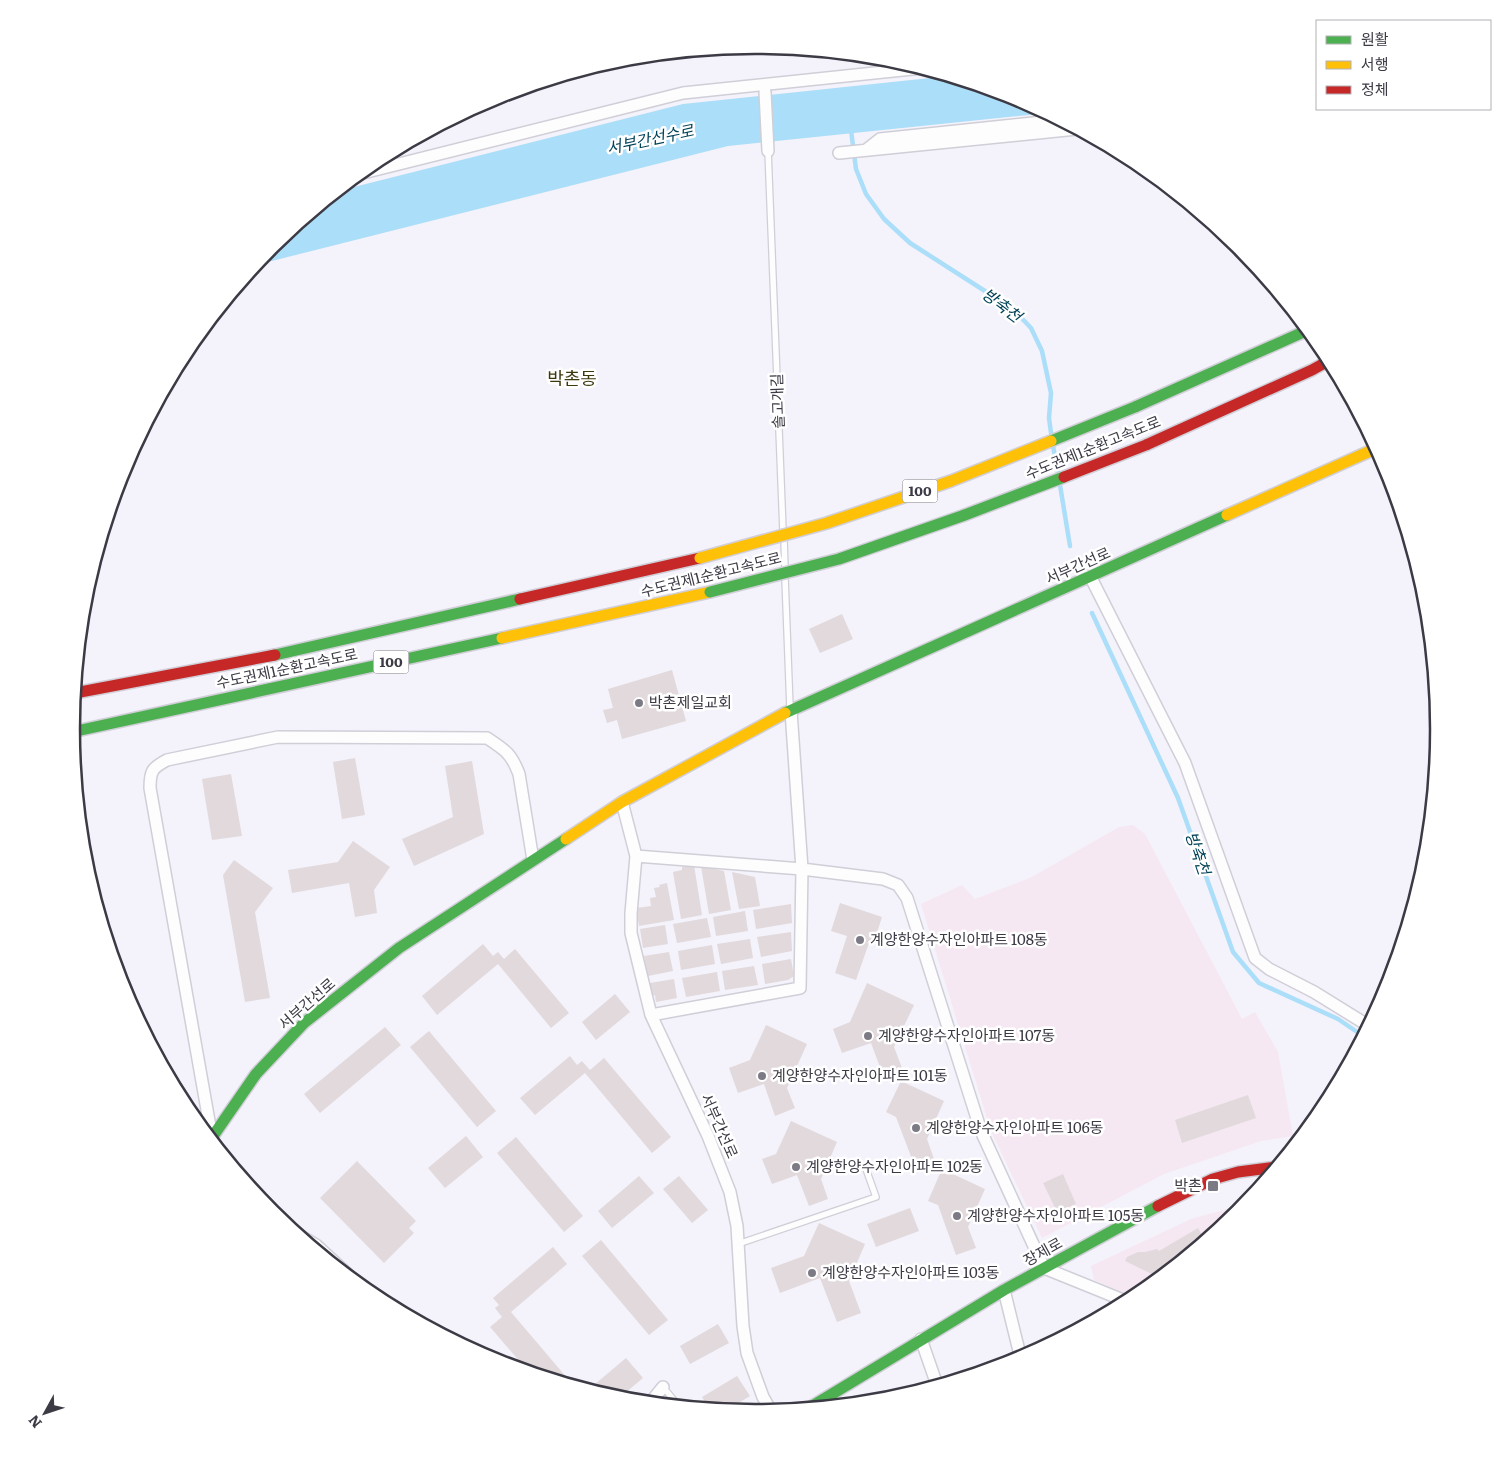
<svg xmlns="http://www.w3.org/2000/svg" width="1511" height="1458" font-family="Literata,'Noto Sans KR',serif">
<rect width="100%" height="100%" fill="#f4f2fa"/>
<path fill="#f6e8f2" d="M1133,825l12,9 97,185 13,-7 23,40 15,84 -32,5 -97,33 -122,64 -51,-107 -70,-227 41,-19 13,14 55,-21 89,-51z
M1246,1204l-7,9 -103,85 -42,-18 -3,-14 100,-47z"/>
<path fill="#abdef8" d="M949,76l69,21 30,16 -320,33 -472,119 16,-20 66,-54 345,-87z"/>
<g fill="none" stroke-linecap="round" stroke-linejoin="round">
<path stroke="#abdef8" stroke-width="4.5" d="M851,130l5,39 10,25 18,25 26,24 103,66 18,19 11,23 9,42 -2,25 2,15
M1053,446l5,27
M1060,485l10,61
M1092,613l86,185 55,154 26,31 79,36 25,17"/>
</g>
<path fill="#e1d9dc" d="M842,614l11,25 -33,14 -11,-24z
M672,670l14,51 -64,18 -5,-19 -10,3 -4,-13 10,-2 -5,-19z
M355,758l10,57 -23,4 -9,-57z
M472,761l12,73 -70,32 -12,-27 51,-22 -8,-51z
M231,774l11,62 -30,4 -10,-61z
M353,841l37,26 -16,23 3,23 -22,4 -6,-34 -57,10 -4,-23 50,-8z
M234,860l39,28 -18,24 15,86 -25,4 -22,-127z
M694,865l8,50 -21,4 -8,-47 9,-2v-3z
M701,866l23,5 7,39 -22,4z
M732,872l23,5 5,29 -21,3z
M667,883l7,37 -35,6 -3,-18 15,-2 -1,-8 6,-1 -2,-9 6,-1 -1,-2z
M840,903l42,14 -9,28 -4,-2 -13,37 -21,-7 12,-37 -16,-5z
M791,904l1,19 -36,6 -3,-19z
M745,911l3,20 -32,5 -3,-19z
M707,918l4,19 -34,6 -4,-19z
M665,925l3,19 -25,4 -3,-19z
M791,932l1,19 -31,6 -4,-20z
M750,939l3,19 -32,6 -4,-20z
M483,944l10,12 5,-4 6,7 11,-10 54,64 -18,15 -53,-64 -61,51 -15,-19z
M712,945l3,19 -34,6 -3,-19z
M669,952l4,19 -25,5 -4,-20z
M791,959l3,17 -6,4 -23,4 -3,-20z
M754,966l4,19 -33,5 -3,-19z
M717,972l3,19 -34,6 -4,-19z
M674,979l3,19 -21,4 -1,-7 -3,1 -2,-13z
M867,983l47,22 -20,42 8,21 -19,7 -12,-32 -29,10 -9,-24 17,-7z
M615,994l15,18 -34,28 -14,-18z
M766,1025l41,19 -20,44 8,20 -20,8 -11,-32 -26,9 -9,-25 21,-8z
M385,1027l16,18 -81,68 -16,-19z
M429,1031l67,80 -19,16 -67,-80z
M570,1056l7,9 5,-4 8,9 14,-12 67,79 -19,16 -67,-80 -50,42 -15,-17z
M901,1081l43,20 -17,38 7,20 -19,8 -19,-50 -10,-5z
M1248,1095l8,23 -74,25 -7,-23z
M791,1121l46,21 -16,37 7,20 -19,7 -12,-31 -25,9 -10,-25 14,-5z
M466,1136l17,21 -38,31 -17,-20z
M516,1137l67,79 -19,16 -67,-79z
M357,1161l59,60 -7,7 5,5 -30,30 -64,-65z
M942,1169l43,20 -17,38 8,21 -20,7 -18,-50 -10,-4z
M1063,1174l13,30 -19,8 -14,-29z
M639,1176l15,17 -42,35 -14,-17z
M679,1176l29,34 -16,13 -29,-34z
M910,1208l9,23 -43,16 -9,-23z
M819,1223l46,21 -16,37 12,32 -24,9 -17,-44 -40,15 -9,-25 33,-12z
M1198,1228l7,12 -45,38 -35,-17 2,-4 11,-5h7l12,-3 2,2z
M601,1240l67,80 -19,15 -67,-79z
M553,1247l14,17 -56,48 62,73 -45,-14 -38,-44 12,-10 -7,-9 4,-3 -6,-7z
M718,1324l11,19 -39,21 -10,-18z
M626,1358l17,20 -25,21 -30,-9z
M737,1376l13,20 -23,14 -18,-2 -7,-11z"/>
<g fill="none" stroke-linecap="round" stroke-linejoin="round">
<defs>
<path id="lane" d="M768,151l15,380
M784,540l1,28
M785,578l5,130
M738,1244l138,-47 -10,-28
M663,1387l15,18"/>
<path id="street" d="M765,92l3,59
M866,150l14,-11 181,-19
M839,153l238,-24
M359,174l324,-81 239,-25
M1090,576l95,187 70,195 14,11 45,23 55,34
M622,802l14,54 -5,57v20l20,82 57,121 22,56 7,34 6,100 4,27 16,44 8,14
M636,856l166,13 81,10 15,6 9,13 74,233 63,137 84,34
M651,1015l149,-27 2,-119 -11,-158
M212,1138l-62,-350c0,-17 2,-20 17,-28l111,-23 209,1c18,12 24,15 32,36l14,86
M299,1235l17,10 37,34
M1004,1290l17,69
M921,1339l16,46
M650,1403l13,-16"/>
<path id="fast" d="M1135,407l173,-77
M275,655l245,-56
M785,713l442,-198
M72,732l430,-94
M211,1139l45,-65 48,-51 95,-75 167,-109
M809,1408l195,-118 154,-84"/>
<path id="slow" d="M1227,515l150,-67
M502,638l208,-46
M566,839l56,-37 163,-89"/>
<path id="jam" d="M1146,445l166,-75 18,-10
M520,599l180,-41
M75,693l200,-38
M1158,1206l55,-27 25,-7 39,-5"/>
</defs>
<use href="#lane" stroke="#d0ced7" stroke-width="8"/>
<use href="#street" stroke="#d0ced7" stroke-width="14"/>
<use href="#fast" stroke="#d0ced7" stroke-width="14"/>
<use href="#slow" stroke="#d0ced7" stroke-width="14"/>
<use href="#jam" stroke="#d0ced7" stroke-width="14"/>
<use href="#lane" stroke="#fdfdfe" stroke-width="5.5"/>
<use href="#street" stroke="#fdfdfe" stroke-width="11"/>
<use href="#fast" stroke="#4caf50" stroke-width="11"/>
<use href="#slow" stroke="#ffc107" stroke-width="11"/>
<use href="#jam" stroke="#c62828" stroke-width="11"/>
<defs>
<path id="fast-bridge" d="M1051,441l84,-34
M710,592l129,-33 123,-43 102,-39"/>
<path id="slow-bridge" d="M700,558l127,-35 124,-42 100,-40"/>
<path id="jam-bridge" d="M1064,477l82,-32"/>
</defs>
<use href="#fast-bridge" stroke="#d0ced7" stroke-width="14" stroke-linecap="butt"/>
<use href="#slow-bridge" stroke="#d0ced7" stroke-width="14" stroke-linecap="butt"/>
<use href="#jam-bridge" stroke="#d0ced7" stroke-width="14" stroke-linecap="butt"/>
<use href="#fast-bridge" stroke="#4caf50" stroke-width="11"/>
<use href="#slow-bridge" stroke="#ffc107" stroke-width="11"/>
<use href="#jam-bridge" stroke="#c62828" stroke-width="11"/>
</g>
<g fill="#7c7a84" stroke="#fff" stroke-width="2">
<circle cx="639" cy="703" r="5"/>
<circle cx="860" cy="940" r="5"/>
<circle cx="868" cy="1036" r="5"/>
<circle cx="762" cy="1076" r="5"/>
<circle cx="916" cy="1128" r="5"/>
<circle cx="796" cy="1167" r="5"/>
<rect x="1207" y="1180" width="12" height="12" rx="2.5"/>
<circle cx="957" cy="1216" r="5"/>
<circle cx="812" cy="1273" r="5"/>
</g>
<g text-anchor="middle" stroke-width="5" stroke-linejoin="round" paint-order="stroke">
<g fill="#fff" stroke="#76757c" stroke-width="1">
<rect x="902.5" y="479.5" width="35" height="23" rx="4"/>
<rect x="373.5" y="650.5" width="35" height="23" rx="4"/>
</g>
<g font-size="14" font-weight="bold" fill="#3c3a44">
<text x="920" y="496">100</text>
<text x="391" y="667">100</text>
</g>
<g font-size="15" fill="#3c3a44" stroke="#fff">
<text transform="translate(778 401) rotate(-92)" y="5">솔고개길</text>
<text transform="translate(1093 448) rotate(-22)" y="5">수도권제1순환고속도로</text>
<text transform="translate(1078 566) rotate(-24)" y="5">서부간선로</text>
<text transform="translate(711 575) rotate(-14)" y="5">수도권제1순환고속도로</text>
<text transform="translate(287 669) rotate(-12)" y="5">수도권제1순환고속도로</text>
<text transform="translate(307 1004) rotate(-41)" y="5">서부간선로</text>
<text transform="translate(719 1126) rotate(66)" y="5">서부간선로</text>
<text transform="translate(1043 1252) rotate(-29)" y="5">장제로</text>
</g>
<g font-size="15" fill="#3c3a44" stroke="#fff" text-anchor="start">
<text x="649" y="708">박촌제일교회</text>
<text x="870" y="945">계양한양수자인아파트 108동</text>
<text x="878" y="1041">계양한양수자인아파트 107동</text>
<text x="772" y="1081">계양한양수자인아파트 101동</text>
<text x="926" y="1133">계양한양수자인아파트 106동</text>
<text x="806" y="1172">계양한양수자인아파트 102동</text>
<text x="1202" y="1191" text-anchor="end">박촌</text>
<text x="967" y="1221">계양한양수자인아파트 105동</text>
<text x="822" y="1278">계양한양수자인아파트 103동</text>
</g>
<g font-size="16" font-style="italic" fill="#004258" stroke="#fff">
<text transform="translate(650 139) rotate(-12)" y="6">서부간선수로</text>
<text transform="translate(1002 305) rotate(37)" y="6">방축천</text>
<text transform="translate(1198 853) rotate(71)" y="6">방축천</text>
</g>
<g font-size="18" fill="#3c390f" stroke="#fff">
<text x="572" y="385">박촌동</text>
</g>
</g>
<path d="M0 0H1511V1458H0ZM80 729a675 675 0 1 1 1350 0a675 675 0 1 1-1350 0Z" fill="#fff" fill-rule="evenodd"/>
<path fill="none" stroke="#3c3a44" stroke-width="2.5" d="M80 729a675 675 0 1 1 1350 0a675 675 0 1 1-1350 0Z"/>
<rect x="1316" y="20" width="175" height="90" fill="#ffffff" stroke="#b1b0b4"/>
<rect x="1326" y="36" width="25" height="8" fill="#4caf50" stroke="#b1b0b4"/>
<text x="1361" y="45" font-size="15" fill="#3c3a44">원활</text>
<rect x="1326" y="61" width="25" height="8" fill="#ffc107" stroke="#b1b0b4"/>
<text x="1361" y="70" font-size="15" fill="#3c3a44">서행</text>
<rect x="1326" y="86" width="25" height="8" fill="#c62828" stroke="#b1b0b4"/>
<text x="1361" y="95" font-size="15" fill="#3c3a44">정체</text>
<g transform="translate(45 1413) rotate(230)" stroke="#ffffff" stroke-width="4" paint-order="stroke">
<path d="M0-4L9 19L0 12L-9 19Z" fill="#3c3a44"/>
<text y="-8" font-size="14" font-weight="bold" text-anchor="middle" fill="#3c3a44">N</text>
</g>
</svg>
